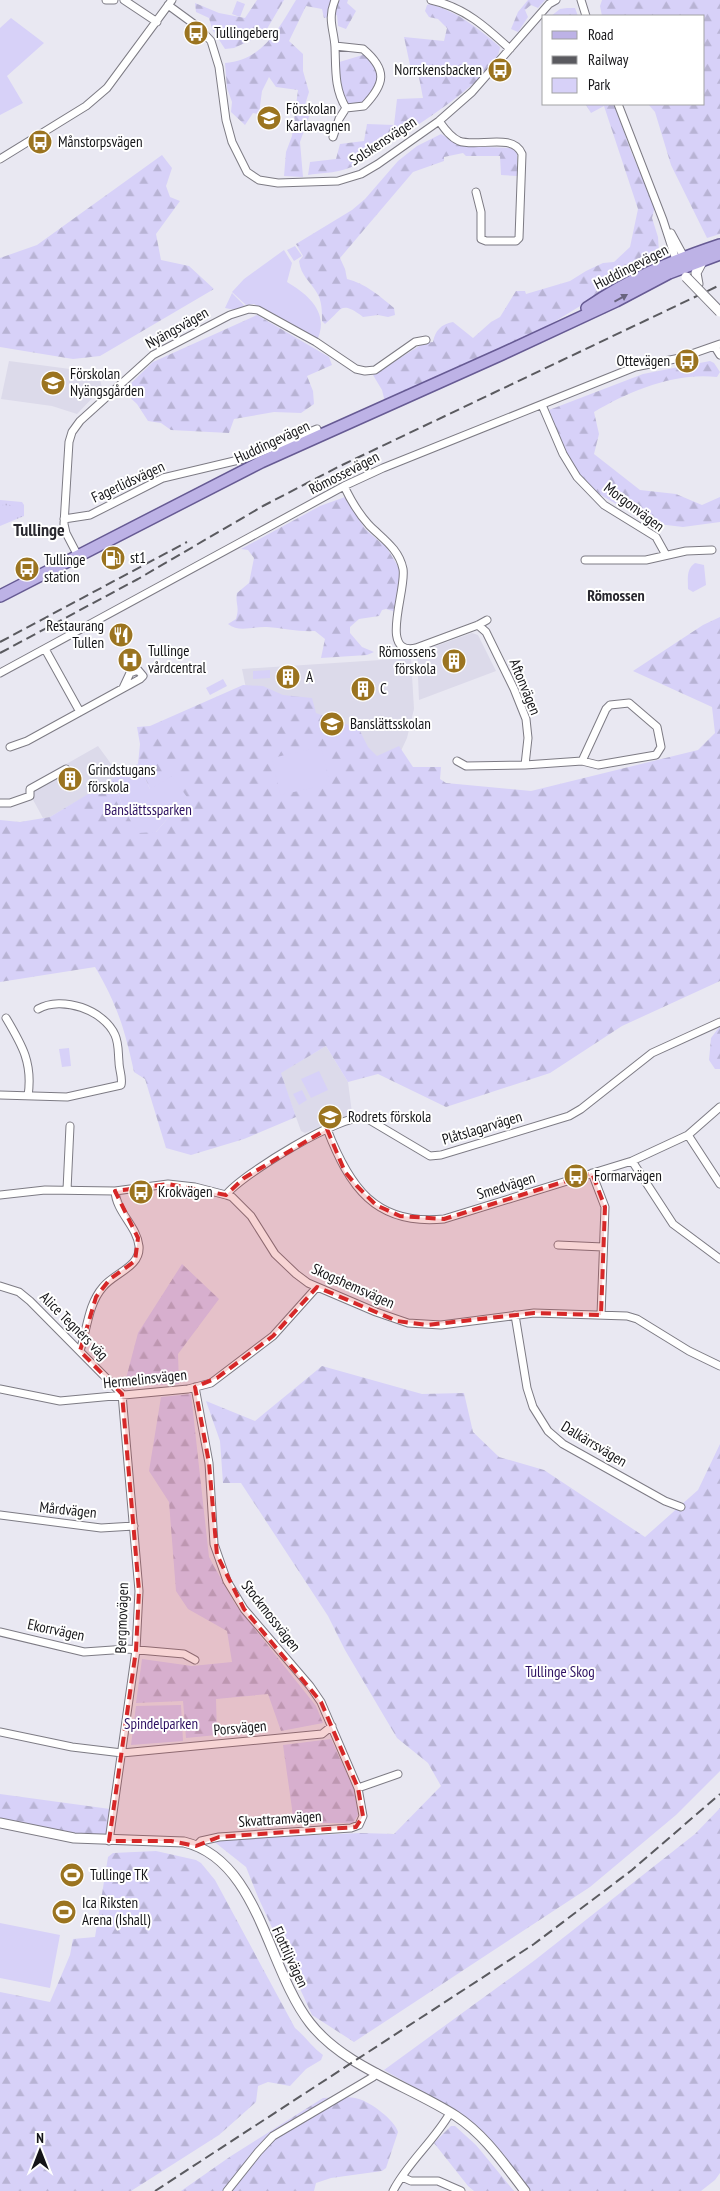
<svg xmlns="http://www.w3.org/2000/svg" width="720" height="2191" font-family="'PT Sans Narrow',sans-serif">
<defs>
<pattern id="grass-tufts" width="24" height="20" patternUnits="userSpaceOnUse" patternTransform="scale(1.25)"><rect width="24" height="20" fill="#d7d1f8"/><path d="M3 7l-1-3M5 7V3M7 7l1-3M15 17l-1-3M17 17v-4M19 17l1-3" fill="none" stroke="#b8b3d4"/></pattern>
<pattern id="forest-firs" width="22" height="20" patternUnits="userSpaceOnUse" patternTransform="scale(1.25)"><rect width="22" height="20" fill="#d7d1f8"/><path d="M5 1l3.5 6h-7zM16 11l3.5 6h-7z" fill="#b8b3d4"/></pattern>
</defs>
<rect width="100%" height="100%" fill="#e9e8f2"/>
<path fill="#dcdaea" d="M9,361l61,8 30,10 2,9 -25,26 -25,-8 -51,-7z
M472,633l6,2 18,36 -77,29 -2,-47z
M411,658l3,51 -7,29 -7,15 -129,56 -29,-140z
M98,746l22,30 -70,41 -7,1 -17,-31z
M326,1046l22,36 4,31 -47,20 -4,-2 -21,-58z"/>
<path fill="url(#grass-tufts)" d="M0,500l22,2 2,3v11l-24,10z"/>
<path fill="url(#forest-firs)" d="M257,0h27l-20,34 -30,14 -9,1 -13,-20 -3,-11 -13,-6 -1,-9 24,10 26,5z
M296,0h52l-1,3 9,8 -10,18 -8,-3 -1,-11 -13,3 -2,-9 -16,-3 -17,35 14,13v17l6,21 -6,19 7,3 -10,28 3,35 -19,-1 2,-24 6,-16 6,-46 -22,-3 -7,-10 -7,14 -3,23 -6,-1 -8,12 -14,-13 1,-10 -5,-14 -2,-25c37,-2 54,-35 71,-63z
M528,0h17l-7,8 -7,-3 -6,5 3,7 -10,15 -7,-3 7,-17z
M602,0h118v234l-13,4 -36,-73 -16,-53 -7,-8h56v-88h-102l-2,-10z
M430,4c28,8 48,24 70,43 -1,28 -84,79 -108,95 -14,9 -29,22 -46,27 -11,4 -26,4 -38,6l2,-13 26,-3 4,-15 24,-3 3,-17 27,1 3,-26 26,-1 -6,-31 -7,-2 -6,-28 40,4 3,-13 -9,-9 -9,-2 -4,-6 2,-6z
M567,8h8l3,8h-27l9,-7z
M366,54l13,18 -1,14 -18,20 -14,-2 -3,-4 -7,-37z
M614,104l18,50 23,52 -3,12 6,19 1,15 -3,7 -35,17v5l-93,57 -143,64 -3,-12 -9,-15 51,-32 9,-1c2,-11 8,-18 20,-20l20,16 18,-16 9,-5 16,-26h9l1,3 44,-13 16,-10 17,-8 11,-1 16,-15 8,-38 -34,-103 -13,7 -5,-8z
M441,134l20,12 49,2 7,4v24l-16,-1 -1,-19h-34l-3,-3 -19,4v4l-31,11 -73,86 5,11 2,10c18,4 34,18 47,29l1,7 -7,2 -10,-2 -15,2c-24,-18 -21,-6 -38,7l-3,-3c0,-10 0,-20 -5,-28 -7,-12 -16,-17 -18,-32l4,-5 -7,-12 56,-34 13,-11 33,-38 19,-15z
M162,155l10,13 -6,18 4,11 10,4 -24,33 5,26 28,6 25,23 -114,67 -27,3 -73,-12v-89l37,-13z
M257,315l72,42 3,8 -25,11 6,15 1,13 -13,9 -27,-1 -40,7 -5,14 -58,-3 -10,-7 -13,-2 -11,-17 -14,-13 30,-29z
M710,361l4,2 6,9 -3,5c-42,-5 -88,14 -123,35l5,22 -5,20 46,36 36,4 26,11 18,-8v25l-37,5 -33,-4 -46,-26 -14,-10 -20,-24 -21,-53 94,-36z
M345,497l20,32 22,19 12,20v19l-6,30v-6l-7,-2 -4,1 -3,6 -20,3 -9,8v6l12,14 12,5 -7,3 -46,3 4,-19 -10,-8c-16,1 -32,-3 -48,-4 -13,-1 -28,6 -39,-3l8,-5c4,-13 -1,-15 1,-26l12,-10 5,-25 -6,-8 -7,-1 79,-43z
M720,617v364l-98,45 -72,47 -104,34 -68,-33 -30,8 -22,-36 -45,27 15,44 -52,22 -53,16 -25,-7 -21,-69 -11,-7c-9,-42 -17,-68 -39,-105l-95,15v-162l20,2 30,-5 63,-38 10,29 33,24 18,-21 -24,-22 -12,-25 2,-20 -3,-17 13,-1 93,-41 20,1 20,9 29,3 4,15 43,16 9,18 9,9 22,-10 14,21h28l-1,12 6,4 85,8 167,-41 17,-17 -3,-26 -79,-36 70,-46z
M720,1026v43h-5l-6,-9 2,-22z
M182,1264l37,35 -41,55 1,30 -55,2 14,-53z
M322,1366l100,28 42,-1 9,39 26,25 45,13 101,67 53,-47 22,-46v327l-44,44 -86,72 -236,155 -42,-27 -54,-118 -12,-30 -34,-27 149,-7 33,1 47,-48 -13,-23 -31,-25 -52,-88 -17,-34 -87,-133h-18l-3,-42 -14,-40 49,20z
M191,1394l18,163 26,47 81,102 7,17 -42,8 -13,-37 -52,5 1,36 -31,3 -3,-37 -47,2 6,-44 50,7 40,-4 -5,-31 -39,-22 -12,-18 -7,-89 -20,-31 12,-74z
M331,1739l23,50 4,26 -5,8h-59l-11,-78z
M0,1794l110,15 -3,28 -33,-2 -74,-16z
M720,1808v365l-5,7 -14,11h-170l-53,-63 -29,-21 -65,-37 151,-110 160,-126z
M156,1851l40,9 5,3 14,17 80,148c11,9 17,19 28,27l-2,5 -15,9 -16,17 -22,-4 -10,4 -2,16 -37,33 -88,56h-131v-199l50,10 20,-47 3,-16 22,-2 13,-80 5,-4z
M323,2098c11,0 25,-2 36,1 11,3 36,21 39,33l-12,36 -4,3 -51,7 -15,5 -2,8h-133l50,-35z
M451,2126h4l21,19 38,46h-40l-6,-5 -34,-43z"/>
<path fill="#d7d1f8" d="M237,1l8,3 -5,13 -8,-3z
M11,18l33,25 -37,33 16,27 -23,12v-87z
M295,246l7,10 -8,5 -7,-11z
M284,250l8,13 -5,19c22,13 44,32 29,60l-57,-35 -5,-3 -8,1 -14,-13 12,-13z
M232,293l13,13 -10,4 -10,-2z
M0,505l19,1v7l-19,8z
M695,563l9,2 2,20 -13,7 -5,-3c0,-10 -2,-20 7,-26z
M270,670v8l-17,1v-8z
M223,679l4,7 -17,9 -4,-7z
M321,747l9,37 -50,11 -8,-37z
M138,764l12,25 22,-13 22,31 -20,4 -18,21 -18,1 -15,-25 -10,-29c9,-5 15,-11 25,-15z
M69,1048l2,18 -9,1 -3,-18z
M319,1071l9,19 -17,8 -10,-19z
M302,1090l5,10 -8,5 -6,-11z
M181,1705l2,36 -52,4 5,-39z
M0,1923l60,12 -10,53 -50,-10z"/>
<g fill="none" stroke-linecap="round" stroke-linejoin="round">
<defs>
<path id="minor" d="M106,0h8
M124,0l33,22
M431,0c33,7 55,27 79,49
M581,0l5,16
M168,5l30,22 13,14 8,26 7,53 6,22 15,30 12,8 19,3 60,-2 23,-7 17,-10 61,-43 33,-29 77,-88 7,-4
M335,46l28,3c25,21 22,35 1,57l-18,2
M618,104l45,116 13,40
M439,121c5,7 11,16 20,20 18,7 54,-9 63,13l-3,84 -3,3h-30l-5,-2v-27l-5,-20
M333,137l6,-18 7,-11c-12,-20 -10,-39 -11,-61 -1,-18 -8,-27 0,-47
M0,159l86,-53 21,-18 65,-88
M671,233l13,24
M715,347l5,8
M542,405l21,49 14,23 27,28 52,32 10,18
M344,486c7,15 14,27 25,39 14,14 30,24 34,44 4,21 -25,87 13,79l62,-23 9,-5
M64,519l26,-4 73,-37 84,-20 70,-29
M78,556l-12,-23 -2,-9 5,-82 3,-10 8,-11 73,-66 77,-40 19,-6 9,1 58,32 40,27 9,2 10,-1 40,-28 11,-2
M585,560h61l40,-9 26,-1
M478,625l8,7 28,57 12,30 2,19 -3,27 57,-4 16,4 58,-10 5,-8 -4,-20 -28,-24 -19,2 -4,4 -24,52
M45,649l35,63
M0,673l344,-187 39,-18 252,-101 45,-9 40,-14
M10,747l17,-6 113,-62 3,-3 -5,-6 -8,3 -7,15
M457,761l9,5 59,-1
M0,803h10l20,-7v-7l36,-20
M6,1018c16,27 27,45 22,78
M0,1095l67,2 54,-12c2,-7 -2,-15 -2,-23 -1,-9 0,-18 -4,-27 -11,-25 -53,-40 -77,-26
M327,1129c22,57 48,97 117,90l188,-58 56,-26 32,-28
M688,1135l32,49
M632,1161l41,63 47,35
M592,1173l13,34 -4,108
M67,1190l3,-64
M0,1195l45,-5 70,1 53,-7 27,3 31,8 6,2 19,19 24,38 21,20 12,9 68,29 32,11 33,2 93,-12 93,3 10,3 52,32 31,15
M226,1195c15,-20 117,-83 140,-77l64,38 11,-1 128,-39 12,-7 71,-56 68,-31
M558,1245l45,2
M0,1286l19,6 11,9 92,93 17,197 -3,59 -27,191
M515,1315l12,73 6,19 15,24 15,13 102,57 16,6
M80,1351c7,-21 8,-47 23,-64 11,-14 38,-20 36,-41 -2,-20 -23,-34 -24,-55
M195,1387l14,76 5,81 13,37 17,28 66,77 11,16 37,86 5,28 -4,9 -8,3 -132,9 -18,4 -5,5
M0,1389l60,12 128,-12 23,-6 62,-47 44,-49
M0,1515l101,13 33,-2
M0,1632l84,20 43,-3 57,5 11,6
M0,1732l72,15 50,6 200,-19 10,-8
M358,1788l40,-14
M402,2177l9,4h27l23,10
M227,2191l31,-39 15,-16 100,-59 4,-4
M393,2191c15,-29 41,-50 57,-78"/>
<path id="tertiary" d="M698,284l-2,-11 7,-13
M0,1823l74,15 110,4c75,18 83,126 126,181 34,44 100,63 146,93 29,19 48,48 69,75"/>
<path id="primary" d="M587,308c44,-30 82,-46 133,-63
M0,596l261,-134 241,-108 114,-53 53,-28 51,-19"/>
</defs>
<use href="#minor" stroke="#7d7b84" stroke-width="9"/>
<use href="#tertiary" stroke="#7d7b84" stroke-width="11"/>
<use href="#primary" stroke="#665a93" stroke-width="14"/>
<use href="#minor" stroke="#fff" stroke-width="7"/>
<use href="#tertiary" stroke="#fff" stroke-width="9"/>
<use href="#primary" stroke="#bdb2e6" stroke-width="11"/>
<path stroke="#5a5a5f" stroke-width="2" stroke-dasharray="10 5" stroke-linecap="butt" d="M0,642l187,-100
M0,653l138,-74 125,-73 75,-39 382,-182
M155,2191l379,-247 98,-74 88,-76"/>
<defs>
<path id="tertiary-bridge" d="M686,277l34,35"/>
</defs>
<use href="#tertiary-bridge" stroke="#7d7b84" stroke-width="11" stroke-linecap="butt"/>
<use href="#tertiary-bridge" stroke="#fff" stroke-width="9"/>
</g>
<defs><path id="oneway-solid" d="M-6-.8H1V-3.2L6.5 0L1 3.2V.8H-6Z" transform="scale(1.25)"/></defs>
<use fill="#69647f" href="#oneway-solid" transform="translate(621 298) rotate(-29)"/>
<path fill="#d62828" fill-opacity="0.2" stroke="#d62828" stroke-width="4" stroke-dasharray="10 6" stroke-linejoin="round" d="M327,1129l18,43 12,14 19,19 24,11 44,3 148,-46 13,34 -4,108 -67,-2 -107,12 -30,-4 -80,-34 -44,49 -56,42 -22,9 14,76 8,92 27,54 77,93 37,86 5,28 -7,11 -137,10 -23,9 -25,-5h-62l27,-191 3,-59 -17,-197 -42,-43 16,-54 14,-18 25,-18 3,-23 -23,-47 53,-7 58,11 18,-17z"/>
<defs>
<symbol id="bus-disc" viewBox="-11 -11 22 22"><circle r="9.5" fill="#9b7420" stroke="#fff"/><path d="M-5-6H5V4H4V6H2V4H-2V6H-4V4H-5ZM-3.5-4V0h7V-4ZM-3.5 1.2v1.5H-2V1.2ZM2 1.2v1.5H3.5V1.2Z" fill="#fff"/></symbol>
<symbol id="school-disc" viewBox="-11 -11 22 22"><circle r="9.5" fill="#9b7420" stroke="#fff"/><path d="M0-5L7-2L0 1L-7-2ZM-4 1L0 2.5L4 1V4Q0 6-4 4Z" fill="#fff"/></symbol>
<symbol id="fuel-disc" viewBox="-11 -11 22 22"><circle r="9.5" fill="#9b7420" stroke="#fff"/><path d="M-5.5-6h7V0h2V4h1.3V-2.5L3-4.5l.8-.8L6-3V5H2.5V1h-1V6h-7ZM-4.2-4.7v3.2H.2V-4.7Z" fill="#fff"/></symbol>
<symbol id="restaurant-disc" viewBox="-11 -11 22 22"><circle r="9.5" fill="#9b7420" stroke="#fff"/><path d="M-5-6h1v4h1v-4h1v4h1v-4h1v5L-1.5 .5V6h-2V.5L-5-1ZM5-6V6H3V1.5H1.5Q1.5-4 5-6Z" fill="#fff"/></symbol>
<symbol id="hospital-disc" viewBox="-11 -11 22 22"><circle r="9.5" fill="#9b7420" stroke="#fff"/><path d="M-5-5h3v3.5h4V-5h3V5h-3V1.5h-4V5h-3Z" fill="#fff"/></symbol>
<symbol id="building-disc" viewBox="-11 -11 22 22"><circle r="9.5" fill="#9b7420" stroke="#fff"/><path d="M-4-6H4V6H1V3H-1V6H-4ZM-2.5-4.3h1.7v1.8h-1.7ZM.8-4.3h1.7v1.8H.8ZM-2.5-1h1.7V.8h-1.7ZM.8-1h1.7V.8H.8Z" fill="#fff"/></symbol>
<symbol id="stadium-disc" viewBox="-11 -11 22 22"><circle r="9.5" fill="#9b7420" stroke="#fff"/><path d="M0-5a6.5 5 0 1 0 0 10a6.5 5 0 1 0 0-10ZM-3.5-1.8h7v3.6h-7Z" fill="#fff"/></symbol>
</defs>
<g fill-rule="evenodd">
<use href="#bus-disc" x="182" y="19" width="28" height="28"/>
<use href="#bus-disc" x="486" y="56" width="28" height="28"/>
<use href="#school-disc" x="255" y="104" width="28" height="28"/>
<use href="#bus-disc" x="26" y="128" width="28" height="28"/>
<use href="#bus-disc" x="673" y="347" width="28" height="28"/>
<use href="#school-disc" x="39" y="369" width="28" height="28"/>
<use href="#fuel-disc" x="99" y="544" width="28" height="28"/>
<use href="#bus-disc" x="13" y="555" width="28" height="28"/>
<use href="#restaurant-disc" x="107" y="621" width="28" height="28"/>
<use href="#hospital-disc" x="116" y="646" width="28" height="28"/>
<use href="#building-disc" x="440" y="647" width="28" height="28"/>
<use href="#building-disc" x="274" y="663" width="28" height="28"/>
<use href="#building-disc" x="349" y="675" width="28" height="28"/>
<use href="#school-disc" x="318" y="710" width="28" height="28"/>
<use href="#building-disc" x="56" y="765" width="28" height="28"/>
<use href="#school-disc" x="316" y="1103" width="28" height="28"/>
<use href="#bus-disc" x="562" y="1162" width="28" height="28"/>
<use href="#bus-disc" x="127" y="1178" width="28" height="28"/>
<use href="#stadium-disc" x="58" y="1861" width="28" height="28"/>
<use href="#stadium-disc" x="50" y="1898" width="28" height="28"/>
</g>
<g text-anchor="middle" stroke-width="4" stroke-linejoin="round" paint-order="stroke">
<g font-size="15" fill="#151518" stroke="#fff" text-anchor="start">
<text x="214" y="38">Tullingeberg</text>
<text x="482" y="75" text-anchor="end">Norrskensbacken</text>
<text x="286" y="114">Förskolan<tspan x="286" dy="17">Karlavagnen</tspan></text>
<text x="58" y="147">Månstorpsvägen</text>
<text x="670" y="366" text-anchor="end">Ottevägen</text>
<text x="70" y="379">Förskolan<tspan x="70" dy="17">Nyängsgården</tspan></text>
<text x="130" y="563">st1</text>
<text x="44" y="565">Tullinge<tspan x="44" dy="17">station</tspan></text>
<text x="104" y="631" text-anchor="end">Restaurang<tspan x="104" dy="17">Tullen</tspan></text>
<text x="148" y="656">Tullinge<tspan x="148" dy="17">vårdcentral</tspan></text>
<text x="436" y="657" text-anchor="end">Römossens<tspan x="436" dy="17">förskola</tspan></text>
<text x="306" y="682">A</text>
<text x="380" y="694">C</text>
<text x="350" y="729">Banslättsskolan</text>
<text x="88" y="775">Grindstugans<tspan x="88" dy="17">förskola</tspan></text>
<text x="348" y="1122">Rodrets förskola</text>
<text x="594" y="1181">Formarvägen</text>
<text x="158" y="1197">Krokvägen</text>
<text x="90" y="1880">Tullinge TK</text>
<text x="82" y="1908">Ica Riksten<tspan x="82" dy="17">Arena (Ishall)</tspan></text>
</g>
<g font-size="15" fill="#151518" stroke="#fff">
<text transform="translate(383 141) rotate(-33)" y="5">Solskensvägen</text>
<text transform="translate(631 267) rotate(-27)" y="5">Huddingevägen</text>
<text transform="translate(177 328) rotate(-29)" y="5">Nyängsvägen</text>
<text transform="translate(272 442) rotate(-25)" y="5">Huddingevägen</text>
<text transform="translate(344 473) rotate(-27)" y="5">Römossevägen</text>
<text transform="translate(128 482) rotate(-25)" y="5">Fagerlidsvägen</text>
<text transform="translate(634 507) rotate(37)" y="5">Morgonvägen</text>
<text transform="translate(525 687) rotate(68)" y="5">Aftonvägen</text>
<text transform="translate(482 1128) rotate(-17)" y="5">Plåtslagarvägen</text>
<text transform="translate(506 1186) rotate(-17)" y="5">Smedvägen</text>
<text transform="translate(353 1286) rotate(24)" y="5">Skogshemsvägen</text>
<text transform="translate(74 1326) rotate(45)" y="5">Alice Tegnérs väg</text>
<text transform="translate(145 1379) rotate(-6)" y="5">Hermelinsvägen</text>
<text transform="translate(594 1444) rotate(31)" y="5">Dalkärrsvägen</text>
<text transform="translate(68 1510) rotate(6)" y="5">Mårdvägen</text>
<text transform="translate(271 1616) rotate(52)" y="5">Stockmossvägen</text>
<text transform="translate(122 1618) rotate(-88)" y="5">Bergmovägen</text>
<text transform="translate(56 1630) rotate(12)" y="5">Ekorrvägen</text>
<text transform="translate(240 1728) rotate(-5)" y="5">Porsvägen</text>
<text transform="translate(280 1819) rotate(-4)" y="5">Skvattramvägen</text>
<text transform="translate(290 1957) rotate(65)" y="5">Flottiljvägen</text>
</g>
<g font-size="15" fill="#2e1162" stroke="#fff">
<text x="148" y="815">Banslättssparken</text>
<text x="560" y="1677">Tullinge Skog</text>
<text x="161" y="1729">Spindelparken</text>
</g>
<g font-size="16" font-weight="bold" fill="#29282f" stroke="#fff">
<text x="616" y="601">Römossen</text>
</g>
<g font-size="18" font-weight="bold" fill="#29282f" stroke="#fff">
<text x="39" y="536">Tullinge</text>
</g>
</g>
<rect x="542" y="15" width="162" height="90" fill="#ffffff" stroke="#a1a1a3"/>
<rect x="552" y="31" width="25" height="8" fill="#bdb2e6" stroke="#a1a1a3"/>
<text x="588" y="40" font-size="15" fill="#151518">Road</text>
<rect x="552" y="56" width="25" height="8" fill="#5a5a5f" stroke="#a1a1a3"/>
<text x="588" y="65" font-size="15" fill="#151518">Railway</text>
<rect x="552" y="78" width="25" height="15" fill="#d7d1f8" stroke="#a1a1a3"/>
<text x="588" y="90" font-size="15" fill="#151518">Park</text>
<g transform="translate(40 2151)" stroke="#ffffff" stroke-width="4" paint-order="stroke">
<path d="M0-4L9 19L0 12L-9 19Z" fill="#151518"/>
<text y="-8" font-size="14" font-weight="bold" text-anchor="middle" fill="#151518">N</text>
</g>
</svg>
